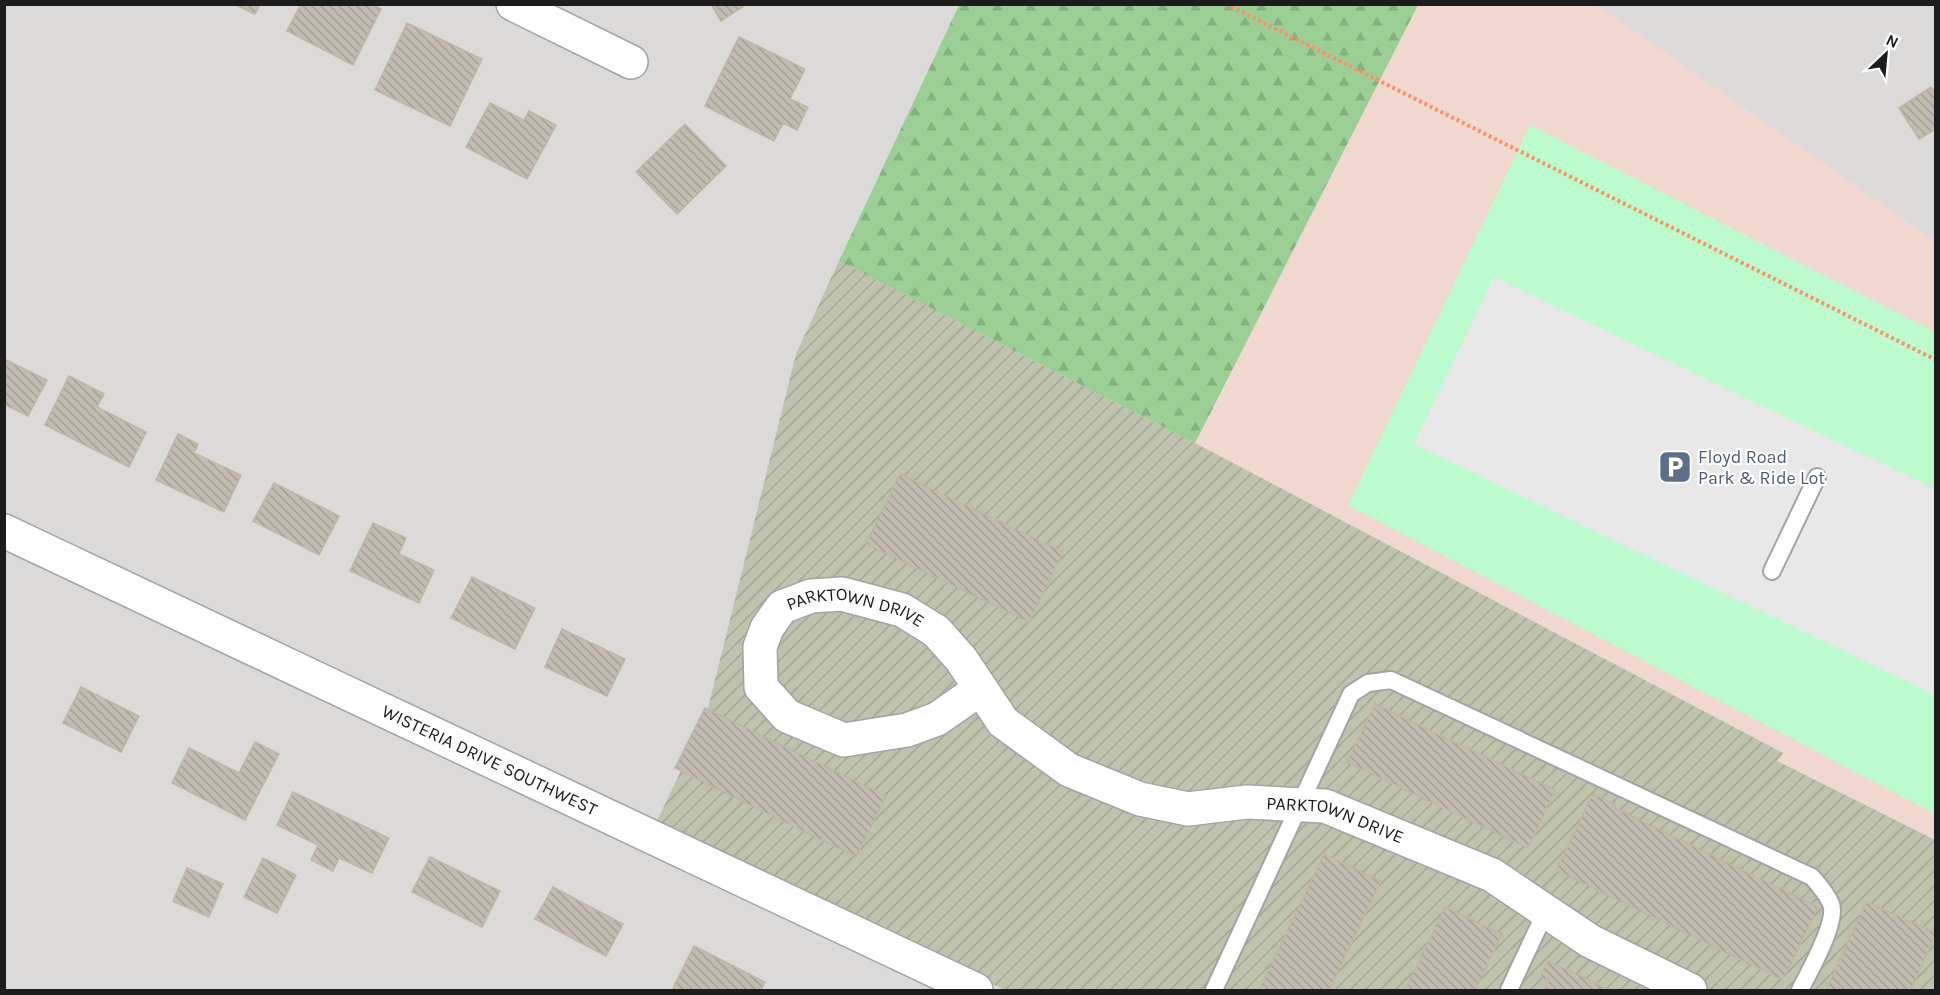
<svg xmlns="http://www.w3.org/2000/svg" width="1940" height="995" font-family="Karla,sans-serif">
<defs>
<pattern id="construction-furrows" width="10" height="10" patternUnits="userSpaceOnUse" patternTransform="scale(1.5)"><rect width="10" height="10" fill="#bfc3ad"/><path d="M-1 1l2-2M0 10L10 0M9 11l2-2" fill="none" stroke="#a4a794"/></pattern>
<pattern id="forest-firs" width="22" height="20" patternUnits="userSpaceOnUse" patternTransform="scale(1.5)"><rect width="22" height="20" fill="#9bcf95"/><path d="M5 1l3.5 6h-7zM16 11l3.5 6h-7z" fill="#85b180"/></pattern>
<pattern id="building-back-hatch" width="6" height="6" patternUnits="userSpaceOnUse" patternTransform="scale(1.5)"><rect width="6" height="6" fill="#c2bcb1"/><path d="M-1 5l2 2M0 0l6 6M5-1l2 2" fill="none" stroke="#a6a198"/></pattern>
</defs>
<rect width="100%" height="100%" fill="#eeece2"/>
<path fill="#dbdad9" d="M5,5h1930v985h-1930z"/>
<path fill="#f0d7d0" d="M1418,5h179l338,236v599l-158,-79 6,-9 -588,-309z"/>
<path fill="url(#construction-furrows)" d="M839,261l356,182 588,310 -6,8 158,79v150h-930l-349,-167 49,-103 91,-366z"/>
<path fill="url(#forest-firs)" d="M959,5h459l-223,438 -356,-182z"/>
<path fill="#bcfbcd" d="M1530,125l405,207v482l-587,-309z"/>
<path fill="#e8e8e8" d="M1494,277l441,212v206l-521,-251z"/>
<path fill="url(#building-back-hatch)" stroke="#c0b6a4" stroke-width="1.5" d="M233,4h27l-5,10z
M301,4h71l9,5 -28,56 -66,-34z
M711,4h36l-26,17z
M407,23l75,36 -32,67 -75,-36z
M739,37l66,32 -15,30 18,8 -11,23 -14,-7 -9,18 -69,-35z
M1931,87l5,6v36l-17,10 -20,-31z
M490,103l34,17 5,-9 27,14 -29,54 -61,-32z
M685,124l41,42 -49,48 -41,-42z
M4,359l43,21 -19,36 -24,-12z
M69,376l35,18 -7,13 49,25 -17,35 -84,-42z
M178,434l20,10 -4,9 47,22 -17,37 -68,-32z
M900,474l163,78 -34,70 -163,-78z
M274,483l65,33 -20,39 -66,-34z
M373,523l33,15 -7,16 35,16 -15,33 -69,-32z
M472,577l63,31 -20,41 -64,-31z
M562,629l63,30 -18,37 -62,-29z
M81,687l58,29 -18,36 -58,-29z
M1375,704l180,86 -27,58 -181,-86z
M705,708l181,88 -30,61 -181,-89z
M255,742l24,12 -34,66 -73,-37 17,-35 50,25z
M293,792l96,46 -17,35 -33,-15 -6,13 -22,-11 7,-15 -41,-20z
M1593,794l23,11 -1,3 203,99 -35,73 -227,-110z
M1324,854l57,27 -52,109h-70z
M430,857l70,34 -18,36 -70,-35z
M263,858l33,17 -19,38 -33,-16z
M187,868l36,16 -14,33 -36,-16z
M553,887l70,37 -17,32 -71,-37z
M1866,902l70,31 -25,57h-85z
M1445,907l57,27 -27,56h-70z
M694,946l71,36 -4,8h-83l-5,-2z
M1548,961l62,29h-66l5,-9 -9,-4z"/>
<g fill="none" stroke-linecap="round" stroke-linejoin="round">
<defs>
<path id="service" d="M1772,571l45,-94
M1214,990l137,-296 17,-11 23,-3 421,197c7,8 15,17 19,27 7,18 -22,68 -31,86
M1509,990l37,-79"/>
<g id="minor">
<path d="M513,4l118,58"/>
<path id="s1" d="M4,531l972,459"/>
<path id="s2" d="M980,689l-43,30 -30,11 -63,10 -57,-24 -26,-29 -1,-40 7,-19 15,-21 29,-11 31,-2 60,16 34,21 25,28 42,63 66,48 71,29 48,10 59,-7 78,4 167,69 98,66 100,49"/>
</g>
</defs>
<use href="#service" stroke="#a3a3a3" stroke-width="20"/>
<use href="#minor" stroke="#a3a3a3" stroke-width="36"/>
<path stroke="#fe9063" stroke-width="4" stroke-dasharray="3 3" stroke-linecap="butt" d="M1226,4l710,356"/>
<use href="#service" stroke="#fff" stroke-width="16"/>
<use href="#minor" stroke="#fff" stroke-width="33"/>
</g>
<defs>
<symbol id="parking-square" viewBox="-11 -11 22 22"><rect x="-9" y="-9" width="18" height="18" rx="4" fill="#5c6f8a" stroke="#fff"/><path d="M-3.5-5.5H1a3.5 3.5 0 0 1 0 7H-1V5.5H-3.5ZM-1-3.4V-.6H.8a1.4 1.4 0 0 0 0-2.8Z" fill="#fff"/></symbol>
</defs>
<g fill-rule="evenodd">
<use href="#parking-square" x="1656" y="448" width="38" height="38"/>
</g>
<g text-anchor="middle" stroke-width="4.5" stroke-linejoin="round" paint-order="stroke">
<g font-size="18" fill="#4e5e75" stroke="#fff" text-anchor="start">
<text x="1698" y="463">Floyd Road<tspan x="1698" dy="21">Park &amp; Ride Lot</tspan></text>
</g>
<g font-size="18" fill="#1c1c1c" stroke="#fff">
<text dy="6" stroke="none"><textPath href="#s2" startOffset="412">PARKTOWN DRIVE</textPath></text>
<text dy="6" stroke="none"><textPath href="#s1" startOffset="537">WISTERIA DRIVE SOUTHWEST</textPath></text>
<text dy="6" stroke="none"><textPath href="#s2" startOffset="970">PARKTOWN DRIVE</textPath></text>
</g>
</g>
<rect width="1940" height="995" fill="none" stroke="#1c1c1c" stroke-width="12"/>
<g transform="translate(1886 54) rotate(26)" stroke="#ffffff" stroke-width="4.5" paint-order="stroke">
<path d="M0-4.5L10 22L0 15L-10 22Z" fill="#1c1c1c"/>
<text y="-9" font-size="16" font-weight="bold" text-anchor="middle" fill="#1c1c1c">N</text>
</g>
</svg>
